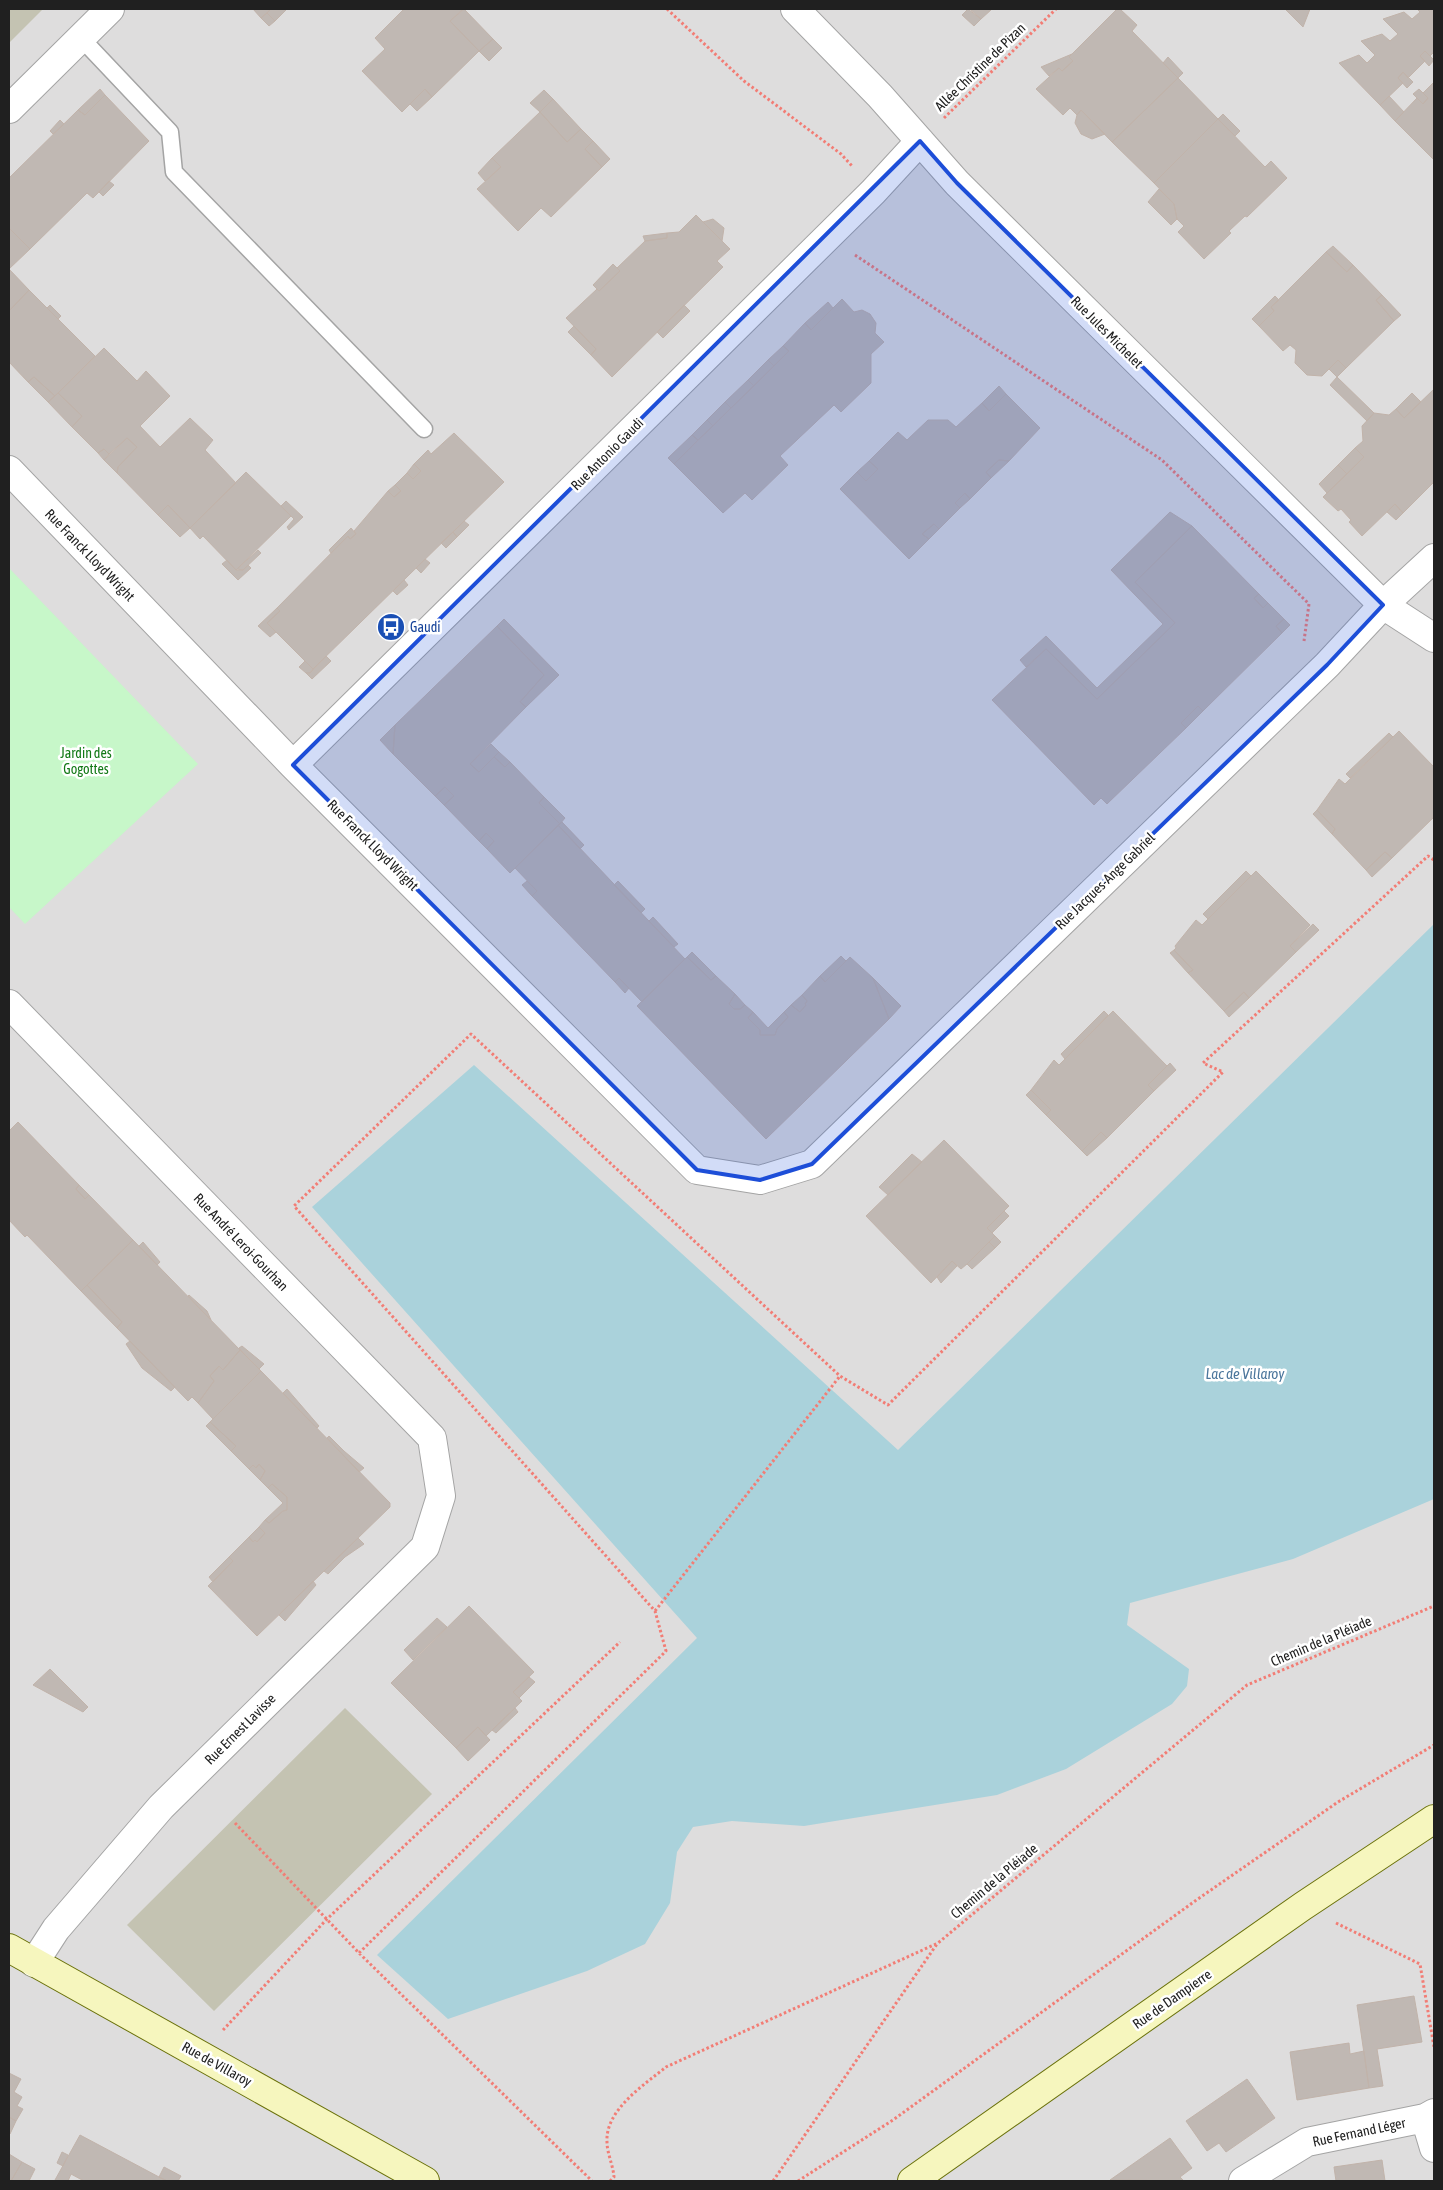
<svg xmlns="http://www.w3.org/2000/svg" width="1443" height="2190" font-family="'Asap Condensed',sans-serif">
<rect width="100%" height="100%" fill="#f0ece7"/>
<path fill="#dedddd" d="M9,9h1425v2172h-1425z"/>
<path fill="#c4c3b2" d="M9,9h34l-34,34z
M345,1708l87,86 -218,217 -87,-86z"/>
<path fill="#c7f7c9" d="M9,568l189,196 -173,160 -16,-17z"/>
<path fill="#aad2db" d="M1434,924v575l-141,60 -163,44 -3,22 62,44 -2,17 -15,18 -106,65 -69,26 -193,31 -72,-5 -39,6 -16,25 -7,51 -25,41 -58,27 -139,48 -71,-64 320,-317 -385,-431 162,-142 424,385z"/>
<path fill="#c0b8b3" stroke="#c1b3aa" d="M253,9h18l-10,9z
M271,9h16l-12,12 -8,-8z
M404,9h59l-13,12 29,30 -47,46 -7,-8 -23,23 -40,-41 23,-22 -10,-11z
M464,9l29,30 -14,12 -29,-30z
M968,9l13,10 -7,7 -12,-11z
M970,9h22l-11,10z
M1117,9h3l17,16 -5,6 46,47 -66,64 -31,-32 -4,5 -7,-7 -7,7 -27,-26 23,-21 3,3 11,-10 -4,-4z
M1285,9h25l-7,18z
M1417,9h17v43l-4,4 -5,-5 -5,5 5,5 -17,17 -5,-6 -5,6 5,5 -23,22 -41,-42 20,-8 8,8 8,-8 -14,-14 21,-7 8,7 8,-7 -15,-15 21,-7 8,7 8,-7z
M267,13l8,8 -6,5 -8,-8z
M493,39l9,9 -13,13 -10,-10z
M1425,51l9,9 -5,6 -9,-10z
M1072,54l-3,3 4,4 -11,10 -3,-3 -10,8 -8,-9z
M1168,57l15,16 -5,5 -15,-15z
M1403,72l10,10 -6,6 -9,-10z
M1178,78l40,41 -64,64 -42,-41z
M1434,82v78l-39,-39 22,-23 6,6 5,-6 -5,-5z
M100,89l5,6 -20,20 -7,-5z
M425,89l7,8 -15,14 -7,-7z
M1419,89l9,9 -5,6 -10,-10z
M544,90l9,9 -13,13 -10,-9z
M105,95l44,46 -56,57 -6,-5 -57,56 -21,-21v-50l69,-68 7,5z
M1389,96l15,16 -9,9 -15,-16z
M553,99l28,30 -14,13 -27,-30z
M1081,110l24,24 -13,5 -11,-5 -6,-11 2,-8z
M540,112l27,30 14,-13 12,12 -8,8 17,18 -51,50 -10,-9 -23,23 -41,-42 24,-22 -9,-9z
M1223,114l17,17 -5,5 -17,-17z
M1218,119l47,48 6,-6 16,17 -40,39 -2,-1 -16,15 2,2 -27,26 -26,-27 6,-6 -7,-7 -3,-15 -20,-21z
M60,120l4,4 -11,10 -3,-3z
M593,141l17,18 -8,8 -17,-18z
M492,158l9,9 -16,14 -7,-8z
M109,181l5,4 -11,11 -4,-4z
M1159,189l15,15 3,15 -6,6 -23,-23z
M696,215l34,34 -13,12 6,6 -111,110 -21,-22 5,-6 -30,-31 31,-29 2,2 21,-20 -3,-3 28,-27 22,-3v-5l12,-1z
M713,219l11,9 -2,13 -19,-19z
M9,228l21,21 -21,20 20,21 -20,21z
M667,233v5l-22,3 -2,-5z
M1333,246l20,19 -6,7 -21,-20z
M1326,252l21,20 6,-7 29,30 -6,5 18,21 -48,47 -8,-8 -16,16 -15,-1 -12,-12 1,-13 -6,-5 -7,6 -24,-25 15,-15 -3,-4z
M613,264l7,7 -21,20 -6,-6z
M29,290l66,66 -40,40 -21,-19 -6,5 -19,-20v-51z
M1382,295l19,20 -7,6 -18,-21z
M1275,296l4,4 -8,7 3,4 -15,15 -7,-7z
M842,299l12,13 8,-2 8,4 6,9 -1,10 9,9 -13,12v29l-30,29 -7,-7 -54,51 8,9 -36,35 -7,-7 -22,20 -49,-49 115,-113 -6,-5 22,-23 6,7z
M828,302l5,6 -22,22 -6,-7z
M50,305l11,11 -3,3 -11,-11z
M684,305l6,6 -27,27 -6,-6z
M574,326l22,23 -5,6 -23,-23z
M783,346l6,5 -15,15 -6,-6z
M104,348l33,33 9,-10 24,25 -30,30 20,21 30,-29 23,22 -8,10 31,33 -46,45 -22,-23 -10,10 -41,-42 1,-6 19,-20 -10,-9 -18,16 -5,-5 -6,4 -26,-26 10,-11 -24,-23z
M768,360l6,6 -20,20 -6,-6z
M1338,360l8,8 -9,9 -8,-8z
M34,377l21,19 -7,6 -20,-20z
M1337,377l37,36 -7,8 -37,-36z
M748,380l6,6 -23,22 -6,-6z
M999,386l7,8 -17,17 -7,-8z
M1434,389v93l-31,31 -8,-9 -33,32 -13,-14 2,-2 -10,-11 -3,2 -15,-14 41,-40 -9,-9 8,-7 -1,-15 12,-13 15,2 7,-6 8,9z
M58,393l24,23 -10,11 -24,-25z
M1412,393l9,9 -17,16 -8,-9z
M1006,394l34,34 -31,33 -10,-1 -13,12 5,6 -21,21 -5,-6 -10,10 5,5 -21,21 -5,-5 -12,10 7,5 -20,20 -69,-70 17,-17 9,9 12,-12 -9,-8 29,-29 9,8 21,-20h20l8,7 26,-24 7,8z
M725,402l6,6 -18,18 -6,-6z
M707,420l6,6 -15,14 -6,-5z
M454,433l50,49 -191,187 -46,-46 13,-12 -3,-3 71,-72 2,3 6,-5 -2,-3 34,-40 6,6 7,-6 -6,-6 12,-12 6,6 8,-8 -7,-7 14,-14 3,4z
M692,435l6,5 -24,24 -6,-6z
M127,438l10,9 -19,20 -1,6 -13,-13z
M1355,448l9,9 -17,17 -9,-9z
M104,449l5,5 -5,6 -6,-7z
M999,460l10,1 -18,17 -5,-6z
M869,461l9,8 -12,12 -9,-9z
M414,464l7,7 -8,8 -6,-6z
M1338,465l9,9 -20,19 -8,-9z
M246,472l45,44 -55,54 -33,-34 -3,3 -10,-11z
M395,485l6,6 -7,6 -6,-6z
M965,493l5,6 -10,9 -5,-5z
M286,501l17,16 -14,13 -2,-3 7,-8 -13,-13z
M1395,504l8,9 -7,7 -9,-8z
M168,505l22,23 -10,9 -22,-22z
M1170,512l22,14 -57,56 40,41 -78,76 -51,-50 -20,18 -6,-7 26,-24 51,52 66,-64 -52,-54z
M464,521l5,4 -12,12 -4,-5z
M934,524l5,5 -10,10 -7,-5z
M1192,526l67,68 -5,4 9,10 5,-5 16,16 -8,7 6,7 -79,78 -5,-5 -17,17 5,5 -79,76 -6,-6 -7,7 -102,-105 54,-51 51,50 78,-76 -40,-41z
M351,528l5,6 -6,5 -2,-3 -17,17 -2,-3z
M453,532l4,5 -11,11 -5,-5z
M258,550l3,3 -18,17 -6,-1z
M425,559l5,4 -9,10 -5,-5z
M227,560l9,10h7l5,-5 3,3 -13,12 -16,-16z
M404,580l4,5 -11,10 -4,-4z
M1259,594l9,9 -5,5 -9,-10z
M277,608l3,3 -13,12 9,9 -6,5 -12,-11z
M504,619l55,56 -33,32 -6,-5 24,-27 -47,-49z
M1284,619l6,6 -8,8 -6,-7z
M497,626l47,49 -24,27 6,5 -56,57 9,8 15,-15 11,10 5,-5 34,35 -5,6 21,21 -50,49 -23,-24 7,-8 -8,-8 -7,8 -35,-36 10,-9 -9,-9 -10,9 -42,-42 2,-29z
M326,656l5,5 -19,18 -6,-6h4z
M305,661l8,8 -3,4h-4l-7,-6z
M1198,706l5,5 -17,17 -5,-5z
M395,725l-2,29 -13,-14z
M1399,731l35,36v50l-42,41 -7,-6 -19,18 -34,-36 3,-5 -18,-19 22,-31 6,5z
M1389,733l4,4 -43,41 -4,-4z
M491,744l8,8 -20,20 -9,-8z
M499,752l11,10 -5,5 -11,-10z
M445,787l9,9 -10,9 -9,-9z
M544,797l21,21 -5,6 -21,-21z
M1317,810l18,19 -3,5 -19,-20z
M562,822l22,23 -4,4 -22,-24z
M558,825l127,134 -43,43 -23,-24 -4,4 -83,-86 5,-5 -22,-23z
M486,833l8,8 -7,8 -8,-8z
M1385,852l7,6 -20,19 -6,-7z
M1246,871l5,5 -43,43 -5,-5z
M1256,871l54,54 -20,21 6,6 -47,46 -5,-6 -20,19 -36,-38 5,-3 -19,-20 2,-2 -1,-2 21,-26 6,5z
M527,881l10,10 -5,5 -10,-11z
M618,881l27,28 -4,4 -27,-28z
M653,917l25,27 -4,3 -25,-26z
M1313,924l6,6 -23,22 -6,-6z
M1174,950l19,20 -5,3 -18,-20z
M692,952l24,24 -5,4 -24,-23z
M841,956l5,5 -21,21 -5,-6z
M687,957l24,23 5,-4 19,18 -6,10 5,5h6l5,-4 8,7 -5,6 12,12v5h15l2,-6 11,-12 -4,-5 7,-7 9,7 6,-7 -1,-1 2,-3 -5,-6 18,-19 5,6 25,-25 23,21 16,41 -123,120 -129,-133z
M619,978l10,10 -4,5 -10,-11z
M873,978l28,28 -12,13z
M1244,992l5,6 -20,19 -5,-6z
M735,994l10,11 -5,4h-6l-5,-5z
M802,995l5,6 -2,3 1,1 -6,7 -9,-7z
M1104,1011l4,4 -43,44 -4,-5z
M1113,1011l54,55 -19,19 6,6 -47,47 -6,-6 -19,19 -36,-36 5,-5 -20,-20 23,-30 5,5z
M753,1012l15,16 16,-16 4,5 -11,12 -2,6h-15v-5l-12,-12z
M1170,1063l6,7 -22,21 -6,-6z
M1031,1090l20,20 -5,5 -20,-20z
M18,1122l61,63 -3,4 9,10 4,-4 44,45 -52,51 -54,-56 -2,2 -16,-17v-89z
M1101,1132l6,6 -20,18 -5,-5z
M944,1140l65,66 -22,22 8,8 -28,28 -6,5 -9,-8 -21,22 -65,-67z
M912,1154l10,8 -34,33 -9,-8z
M79,1185l10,10 -4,4 -9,-10z
M1004,1211l5,5 -17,17 -5,-5z
M995,1236l6,6 -6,6 -6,-6z
M133,1240l107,110 -17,20 -4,-4 -9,10 4,5 -16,22 -6,-6 -4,4 -71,-73 5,-6 -35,-37z
M143,1242l17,20 -3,3 -18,-19z
M989,1242l6,6 -23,21 -5,-5z
M952,1261l5,5 -16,17 -4,-6z
M87,1285l35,37 -5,6 -36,-37z
M189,1295l18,16 4,9 -23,-24z
M130,1341l45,46 -4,4 -29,-23 -16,-24z
M242,1346l22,18 -5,5 -20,-21z
M240,1350l21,21 -48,48 -15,-16 16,-22 -4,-5 9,-10 4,4z
M261,1371l129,132v4l-133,129 -49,-50 25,-25 -4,-4 20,-20 4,5 2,-2 2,2 8,-9 -6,-6 6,-7 4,3 14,-12 4,-1v-13l-15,-13 -4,4 -8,-8 5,-9 -6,-7 -3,4 -3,-3 -4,4 -18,-18 5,-5 -26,-24z
M287,1389l32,37 -2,2 -34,-35z
M210,1422l26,24 -5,5 -25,-25z
M329,1436l15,15 20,17 -5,4 -32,-34z
M259,1464l6,7 -5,9 -11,-11 4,-4 3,3z
M272,1484l15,13v13l-4,1 -14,12 -4,-3 18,-17 -15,-15z
M259,1527l6,6 -8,9 -2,-2 -2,2 -4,-5z
M358,1538l6,6 -19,13 -17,17 -4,-3z
M229,1557l4,4 -20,21 -4,-5z
M313,1581l3,4 -31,36 -6,-6z
M469,1606l65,66 -21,20 9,9 -36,35 -8,-9 -22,21 -65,-65z
M437,1618l10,9 -34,33 -9,-10z
M50,1669l38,38 -5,5 -50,-27z
M529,1677l6,5 -16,16 -6,-6z
M515,1708l3,4 -22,21 -4,-3z
M478,1727l12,13 -22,21 -12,-13z
M1414,1996l8,46 -45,7 6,37 -14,2 -12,-83z
M1349,2043l1,11 14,-3 5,37 -72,12 -7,-48z
M9,2073l12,6 -7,13 8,5 -5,9 6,3 -7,12 -7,-4z
M1247,2079l28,39 -49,34 -7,-9 -12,8 -21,-30z
M9,2117l7,4 -6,13 -1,-1z
M80,2135l79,42 8,4h-83l-13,-7 -3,7h-10l-3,-1z
M1170,2138l22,30 -12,9 4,4 -74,-1z
M62,2152l6,3 -5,11 -6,-3z
M9,2154l13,8 -11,19h-2z
M1382,2160l3,21h-49l-2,-14z
M22,2162l13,7 -6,12h-18z
M164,2167l17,9 -3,5h-11l-8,-4z"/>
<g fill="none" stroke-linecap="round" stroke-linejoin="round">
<defs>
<path id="lane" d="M81,38l89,94 4,40 250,257"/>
<path id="street" d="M795,9l85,87 77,87 426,422 51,33
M9,109l101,-100
M9,470l284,295 404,405 63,10 52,-16 515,-499 56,-60 51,-47
M293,765l580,-573 47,-51
M9,1004l423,434 9,58 -16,51 -264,260 -105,122 -22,34
M1425,2118l9,30
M1243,2181l64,-39 118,-24 9,-5"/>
<path id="secondary" d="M9,1948l416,233
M912,2181l391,-275 131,-87"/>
</defs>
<use href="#lane" stroke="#a4a4a4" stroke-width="19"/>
<use href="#street" stroke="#a4a4a4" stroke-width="30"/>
<use href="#secondary" stroke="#6b720b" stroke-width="30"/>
<path stroke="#f27d75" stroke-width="3" stroke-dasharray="2.5 2.5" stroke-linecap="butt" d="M667,9l77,72 97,73 11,12
M944,118l112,-109
M855,255l307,205 147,144 -5,37
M655,1611l185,-235
M235,1823l124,130 233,228
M1336,1923l84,41 14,83
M359,1953l307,-302 -11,-40 -361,-405 177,-172 369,342 48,29 335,-333 -20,-9 225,-207 6,4
M223,2030l104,-111 293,-277
M610,2181l4,-4c-1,-12 -7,-24 -7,-35 -2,-32 37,-57 59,-75l272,-124 309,-258 187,-79
M773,2181l164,-237
M798,2181l95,-61 302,-219 143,-99 96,-57"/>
<use href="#lane" stroke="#fff" stroke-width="16"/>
<use href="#street" stroke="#fff" stroke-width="28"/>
<use href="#secondary" stroke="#f6f6be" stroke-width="28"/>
</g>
<path fill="#1d4ed8" fill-opacity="0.2" stroke="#1d4ed8" stroke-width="4" stroke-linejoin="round" d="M920,141l37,42 426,422 -56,60 -515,499 -52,16 -63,-10 -404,-405z"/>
<defs>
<symbol id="bus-disc" viewBox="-11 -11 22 22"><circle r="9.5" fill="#1a4fb4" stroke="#fff"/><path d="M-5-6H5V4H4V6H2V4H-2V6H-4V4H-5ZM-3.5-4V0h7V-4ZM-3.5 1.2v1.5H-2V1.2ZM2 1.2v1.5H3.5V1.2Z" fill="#fff"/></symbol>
</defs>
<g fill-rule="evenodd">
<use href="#bus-disc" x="375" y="611" width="32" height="32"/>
</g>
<g text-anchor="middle" stroke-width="5" stroke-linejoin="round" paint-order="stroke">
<g font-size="14" fill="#202020" stroke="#fff">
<text transform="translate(980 67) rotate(-44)" y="5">Allée Christine de Pizan</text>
<text transform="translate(1107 332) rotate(45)" y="5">Rue Jules Michelet</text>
<text transform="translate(607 454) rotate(-45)" y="5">Rue Antonio Gaudi</text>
<text transform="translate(90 555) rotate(46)" y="5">Rue Franck Lloyd Wright</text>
<text transform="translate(373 845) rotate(45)" y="5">Rue Franck Lloyd Wright</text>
<text transform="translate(1105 881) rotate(-44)" y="5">Rue Jacques-Ange Gabriel</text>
<text transform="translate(241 1242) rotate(46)" y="5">Rue André Leroi-Gourhan</text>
<text transform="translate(1321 1641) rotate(-23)" y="5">Chemin de la Pléiade</text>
<text transform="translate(240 1729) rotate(-45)" y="5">Rue Ernest Lavisse</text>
<text transform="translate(994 1881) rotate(-40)" y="5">Chemin de la Pléiade</text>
<text transform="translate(1172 1999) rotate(-35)" y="5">Rue de Dampierre</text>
<text transform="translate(217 2064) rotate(29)" y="5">Rue de Villaroy</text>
<text transform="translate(1359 2132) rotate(-12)" y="5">Rue Fernand Léger</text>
</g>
<g font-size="14" fill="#164399" stroke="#fff" text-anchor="start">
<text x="410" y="632">Gaudi</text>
</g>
<g font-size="14" fill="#127916" stroke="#fff">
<text x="86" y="758">Jardin des<tspan x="86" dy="16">Gogottes</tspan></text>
</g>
<g font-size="15" font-style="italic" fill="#4b769c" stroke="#fff">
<text x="1245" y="1379">Lac de Villaroy</text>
</g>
</g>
<rect width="1443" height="2190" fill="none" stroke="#202020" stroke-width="20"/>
</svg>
